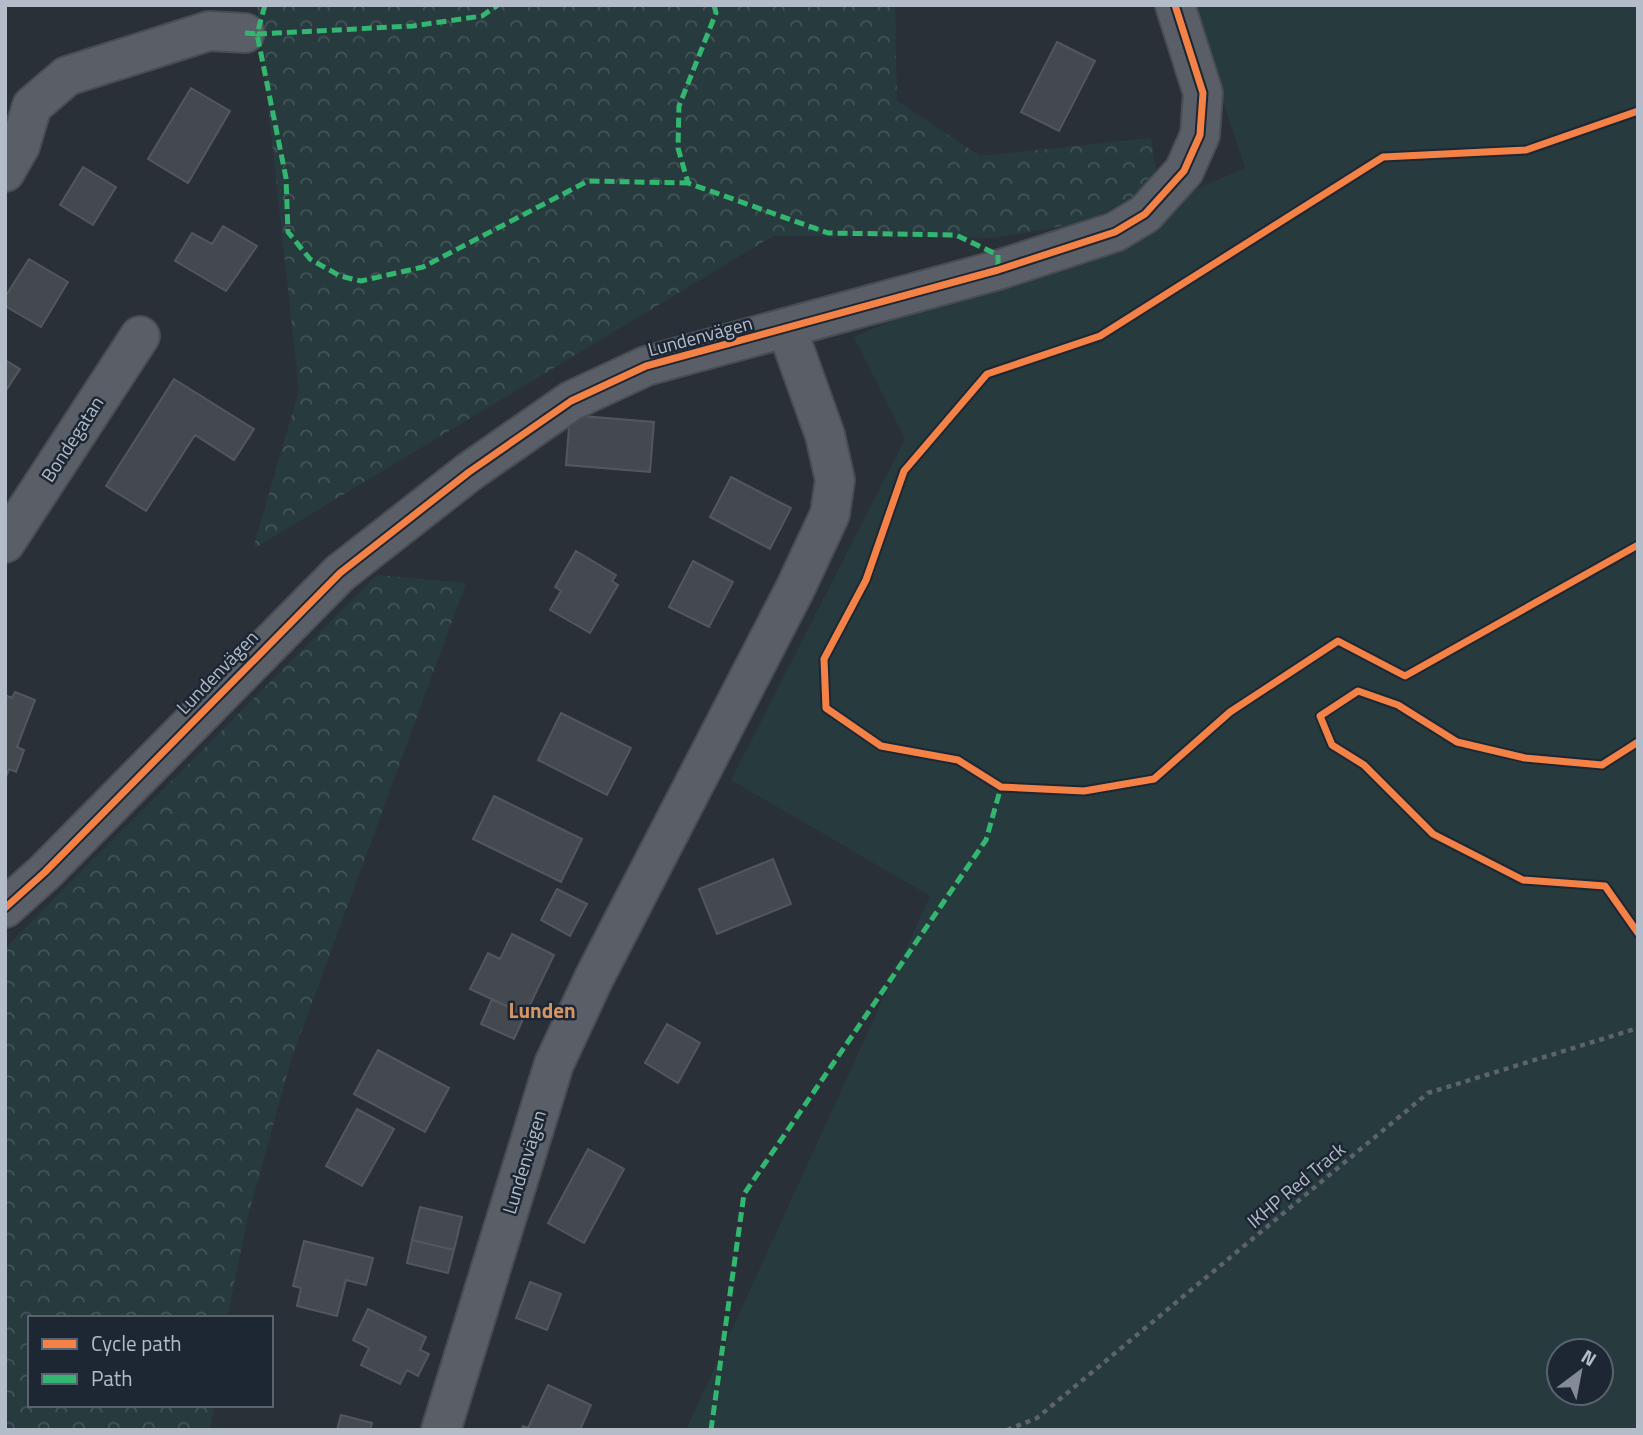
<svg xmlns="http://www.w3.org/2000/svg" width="1643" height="1435" font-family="'Titillium Web',sans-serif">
<defs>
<pattern id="forest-crowns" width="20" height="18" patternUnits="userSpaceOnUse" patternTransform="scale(1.75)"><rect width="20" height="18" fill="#273a3e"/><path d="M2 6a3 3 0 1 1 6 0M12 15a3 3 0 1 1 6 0" fill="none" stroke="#445559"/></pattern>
</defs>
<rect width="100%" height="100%" fill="#2a3038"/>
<path fill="url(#forest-crowns)" d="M257,5h638l2,96 83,55 171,-18 5,32 -22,26 -49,26 -90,16 -222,-2 -520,313 46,-159z
M377,575l89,8 -174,474 -44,159 -21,102h-197v87h184l-4,25h-205v-482z"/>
<path fill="#273a3e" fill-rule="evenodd" d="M1195,5h443v1425h-952l244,-534 -199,-116 174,-341 -51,-102 391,-169 -50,-152zM1559,1351h42v42h-42z"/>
<path fill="#444950" stroke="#52575f" stroke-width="2" d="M1057,42l38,19 -36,70 -38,-19z
M191,88l39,23 -42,72 -40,-24z
M83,167l33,20 -23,38 -33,-20z
M223,226l34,20 -31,45 -51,-30 17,-28 20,11z
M29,259l39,23 -27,45 -36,-21v-9z
M5,360l15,9 -15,23z
M174,379l80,50 -20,31 -39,-25 -49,76 -40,-25z
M570,415l84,7 -4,50 -84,-7z
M731,477l60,31 -21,41 -60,-32z
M576,551l40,24 -4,6 6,4 -28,48 -40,-23 11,-19 -6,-4z
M693,561l40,21 -24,45 -40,-20z
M15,692l20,8 -18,47 7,3 -8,22 -7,-3 -4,11v-85l7,3z
M561,713l70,35 -24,47 -69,-35z
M494,796l88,43 -21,43 -88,-43z
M773,859l18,45 -74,30 -18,-45z
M557,889l30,15 -17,32 -29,-16z
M512,934l42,21 -29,60 -55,-26 18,-36 12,6z
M492,999l33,16 -11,24 -33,-15z
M667,1024l33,19 -22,40 -33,-20z
M378,1050l71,38 -24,44 -71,-38z
M357,1109l37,20 -32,57 -36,-20z
M588,1149l36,20 -40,74 -36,-20z
M420,1207l42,10 -8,33 -42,-10z
M412,1240l42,10 -6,23 -41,-10z
M304,1241l69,17 -7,27 -20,-5 -9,36 -40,-10 4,-18 -8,-2z
M530,1282l31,12 -14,36 -31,-12z
M368,1309l58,28 -6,13 9,4 -11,22 -11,-6 -7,14 -39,-19 8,-17 -16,-8z
M548,1385l43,20 -11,25h-59l2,-4 5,2z
M341,1415l31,8 -2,7h-33z"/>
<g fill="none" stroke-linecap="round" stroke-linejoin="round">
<defs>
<path id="minor" d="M32,106l35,-30 142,-45 36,2
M5,172l15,-26 12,-40
M5,543l135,-207
M5,908l40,-36 295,-299 129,-101 102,-71 75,-35 352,-96 117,-38 30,-18 39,-43 16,-36 3,-42 -28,-88
M441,1430l113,-366 40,-86 201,-389 35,-75 5,-34 -10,-45 -38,-106"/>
</defs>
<use href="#minor" stroke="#484c53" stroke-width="42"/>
<path stroke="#5d636a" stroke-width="4.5" stroke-dasharray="5 5" stroke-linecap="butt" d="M1007,1430l30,-12 391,-325 210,-65"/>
<use href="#minor" stroke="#5a5e66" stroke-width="38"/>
<path stroke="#33b770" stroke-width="5" stroke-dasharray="10 5" stroke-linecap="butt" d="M265,5l-8,29 156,-8 69,-10 16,-11
M714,5l2,8 -37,93 -1,42 10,35 140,50 128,2 42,20v15
M245,33l12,1 29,144 2,54 22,27 30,17 21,5 62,-14 165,-86 100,2
M711,1430l33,-236 242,-354 15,-53"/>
<defs>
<path id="cycleway" d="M1638,111l-112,39 -143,7 -283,179 -113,38 -83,97 -38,109 -42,79 2,49 55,38 77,14 43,27 83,4 70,-12 76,-67 108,-71 67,35 233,-131
M1638,742l-36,23 -77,-7 -68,-16 -59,-37 -40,-14 -38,25 12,29 32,20 69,69 90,46 82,6 33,47
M5,908l40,-36 295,-299 129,-101 102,-71 75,-35 352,-96 117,-38 30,-18 39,-43 16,-36 3,-42 -28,-88"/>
</defs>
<use href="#cycleway" stroke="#1d2633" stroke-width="11"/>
<use href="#cycleway" stroke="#f48246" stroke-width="7"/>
</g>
<g text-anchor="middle" stroke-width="5" stroke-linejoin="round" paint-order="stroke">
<g font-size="19" fill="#b4bcc9" stroke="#1d2633">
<text transform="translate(700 336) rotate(-15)" y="7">Lundenvägen</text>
<text transform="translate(72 439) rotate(-57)" y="7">Bondegatan</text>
<text transform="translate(217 672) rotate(-46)" y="7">Lundenvägen</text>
<text transform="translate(524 1162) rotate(-73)" y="7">Lundenvägen</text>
<text transform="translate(1296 1185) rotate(-40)" y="7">IKHP Red Track</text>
</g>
<g font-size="21" font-weight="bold" fill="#d59563" stroke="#1d2633">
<text x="542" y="1018">Lunden</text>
</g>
</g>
<rect width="1643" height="1435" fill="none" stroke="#b4bcc9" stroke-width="14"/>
<rect x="28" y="1316" width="245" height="91" fill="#1d2633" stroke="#59626f" stroke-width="2"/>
<rect x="42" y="1339" width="35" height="10" fill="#f48246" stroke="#59626f" stroke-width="2"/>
<text x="91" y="1351" font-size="21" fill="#b4bcc9">Cycle path</text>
<rect x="42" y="1374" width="35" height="10" fill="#33b770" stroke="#59626f" stroke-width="2"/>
<text x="91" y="1386" font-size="21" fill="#b4bcc9">Path</text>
<g transform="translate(1580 1372) rotate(32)"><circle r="33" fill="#1d2633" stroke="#59626f" stroke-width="2"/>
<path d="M0-5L12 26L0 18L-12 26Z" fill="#848b96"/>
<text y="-10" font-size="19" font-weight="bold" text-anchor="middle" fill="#b4bcc9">N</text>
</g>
</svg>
